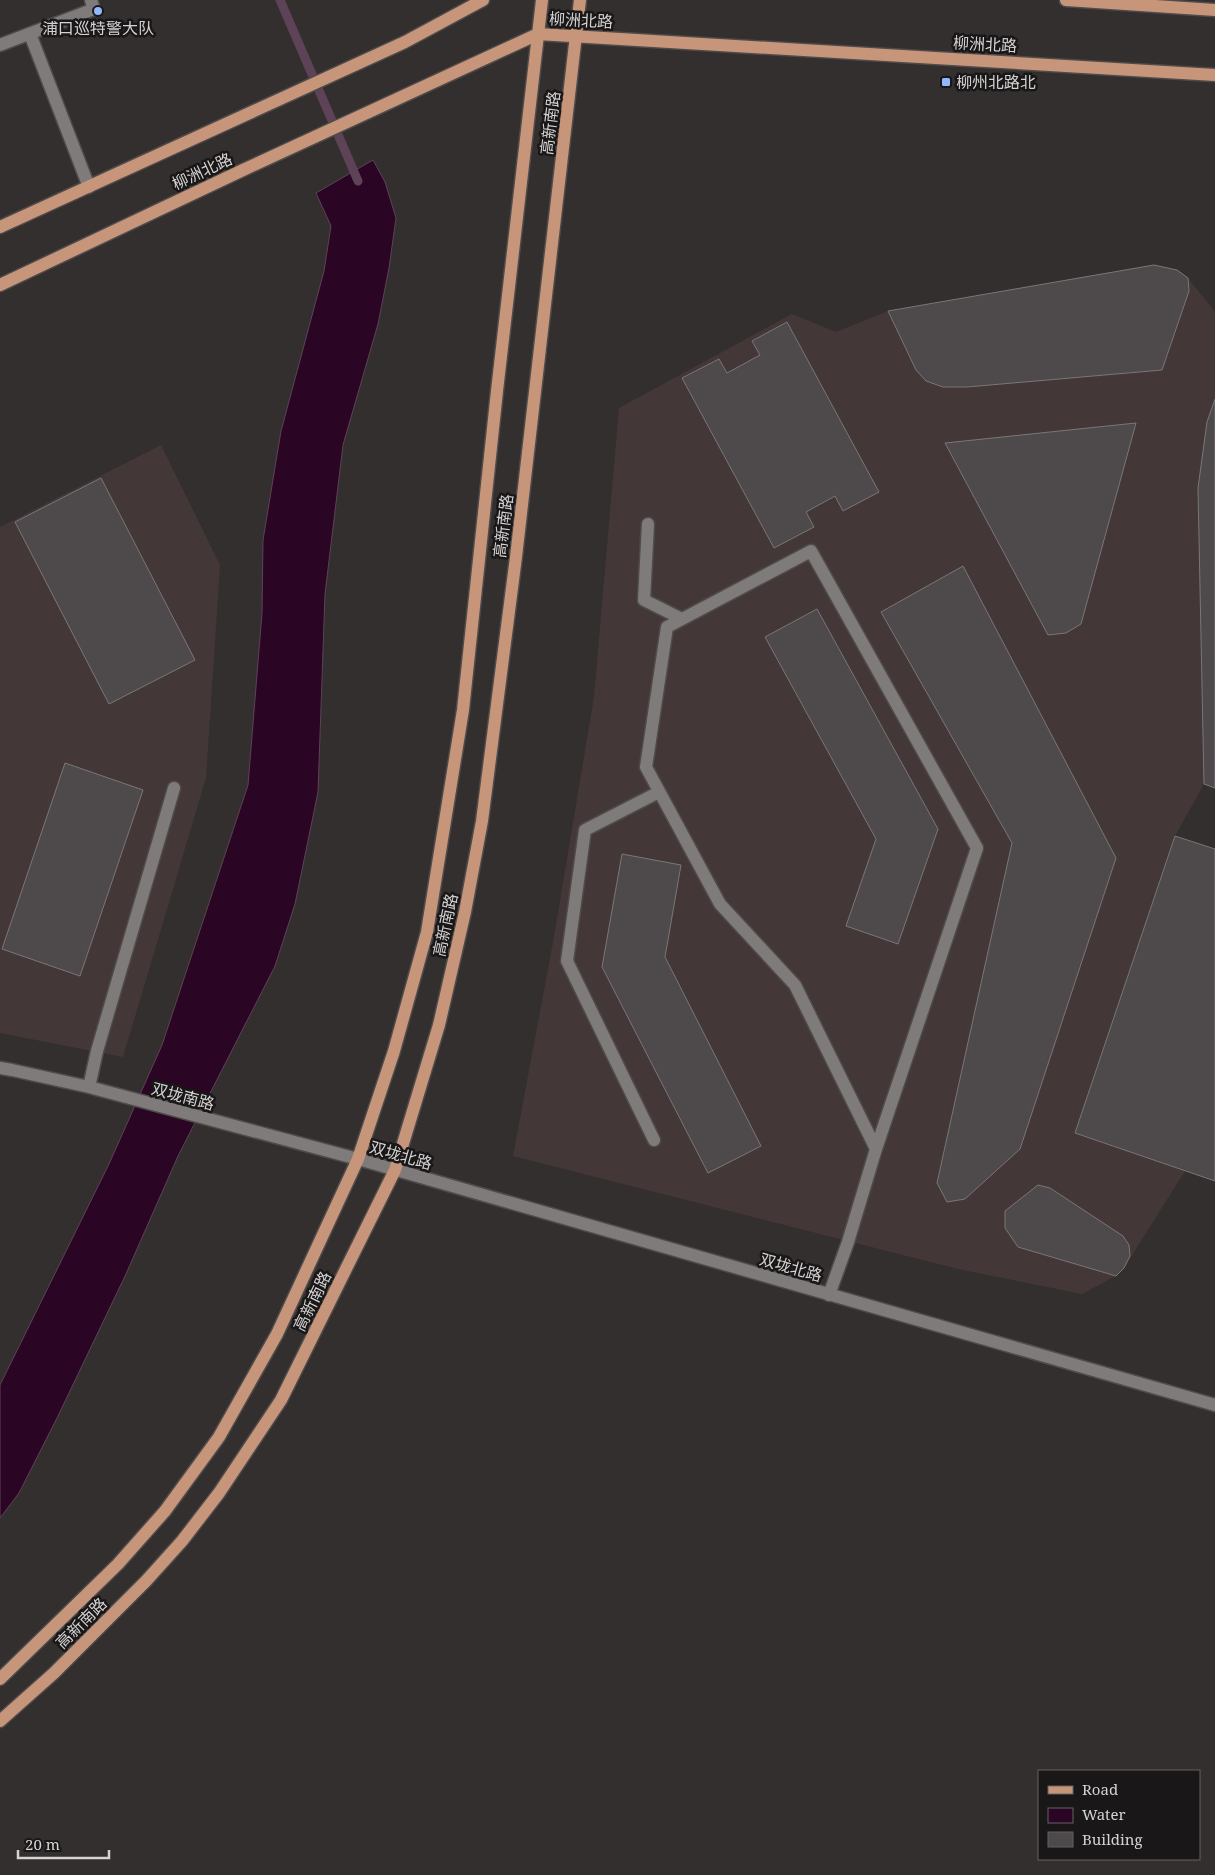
<svg xmlns="http://www.w3.org/2000/svg" width="1215" height="1875" font-family="'Noto Serif','Noto Sans SC',serif">
<rect width="100%" height="100%" fill="#332f2e"/>
<path fill="#433837" d="M1188,278l27,34v87l-8,23 -3,362 -29,52 -100,297 110,38 -61,97 -8,8 -34,18 -124,-25 -445,-113 41,-219 40,-240 25,-289 173,-94 44,18 52,-21 28,59 10,11 17,6h24l195,-17 27,-79z
M161,445l59,120 -14,213 -83,279 -123,-24v-506z"/>
<path fill="#2b0524" stroke="#5e4258" d="M373,160l12,22 11,36 -7,50 -11,56 -35,121 -18,149 -7,198 -23,112 -20,62 -97,190 -52,118 -69,144 -38,75 -19,25v-133l109,-221 53,-119 86,-260 14,-172 1,-73 18,-109 43,-160 7,-45 -15,-33z"/>
<g fill="none" stroke-linecap="round" stroke-linejoin="round">
<path stroke="#5e4258" stroke-width="9" d="M280,0l78,181"/>
</g>
<path fill="#4e494a" stroke="#7b7678" d="M1154,265l23,5 11,8 1,13 -27,79 -195,17h-24l-17,-6 -10,-11 -28,-59z
M787,322l92,170 -36,19 -8,-15 -29,16 8,15 -40,21 -92,-170 37,-19 8,14 33,-18 -8,-14z
M1215,399v389l-11,-4 -6,-296 9,-66z
M1136,423l-55,201 -15,9 -18,2 -103,-192z
M101,478l94,182 -86,44 -94,-182z
M963,566l153,292 -96,291 -55,50 -18,3 -10,-19 75,-340 -131,-231z
M817,609l121,220 -40,115 -52,-18 30,-87 -111,-202z
M65,763l78,27 -63,186 -78,-27z
M1175,836l40,13v332l-140,-48z
M622,854l59,11 -16,92 96,189 -53,27 -106,-206z
M1038,1185l12,3 73,48 6,9 1,11 -6,12 -8,8 -98,-29 -13,-19v-17z"/>
<g fill="none" stroke-linecap="round" stroke-linejoin="round">
<defs>
<path id="minor" d="M30,34l59,153
M0,45l94,-36 -3,-9
M648,524l-4,76 38,19
M0,1068l12,2 77,17 269,72 857,246
M89,1087l8,-36 77,-263
M654,1140l-87,-179 18,-131 74,-38
M829,1295l19,-53 28,-93 101,-301 -166,-297 -144,76 -21,140 74,137 75,81 81,164"/>
<path id="major" d="M1066,0l149,10
M0,227l405,-185 78,-42
M0,285l243,-115 295,-136 677,41
M0,1679l118,-115 47,-53 54,-74 58,-103 81,-175 36,-108 33,-119 36,-222 34,-319 45,-391
M0,1721l54,-48 92,-92 36,-40 37,-48 62,-93 114,-230 44,-145 26,-113 17,-91 34,-264 64,-557"/>
</defs>
<use href="#minor" stroke="#4f4b4b" stroke-width="15"/>
<use href="#major" stroke="#4f4b4b" stroke-width="15"/>
<use href="#minor" stroke="#807b7b" stroke-width="12"/>
<use href="#major" stroke="#c7957a" stroke-width="12"/>
</g>
<g fill="#91b8fd" stroke="#191717" stroke-width="2">
<circle cx="98" cy="11" r="5"/>
<rect x="941" y="77" width="10" height="10" rx="2.5"/>
</g>
<g text-anchor="middle" stroke-width="5" stroke-linejoin="round" paint-order="stroke">
<g font-size="16" fill="#d5d2d2" stroke="#191717">
<text transform="translate(581 20) rotate(3)" y="6">柳洲北路</text>
<text transform="translate(985 44) rotate(3)" y="6">柳洲北路</text>
<text transform="translate(550 123) rotate(-83)" y="6">高新南路</text>
<text transform="translate(202 171) rotate(-25)" y="6">柳洲北路</text>
<text transform="translate(503 526) rotate(-83)" y="6">高新南路</text>
<text transform="translate(445 925) rotate(-78)" y="6">高新南路</text>
<text transform="translate(183 1096) rotate(15)" y="6">双垅南路</text>
<text transform="translate(401 1155) rotate(16)" y="6">双垅北路</text>
<text transform="translate(791 1267) rotate(16)" y="6">双垅北路</text>
<text transform="translate(312 1301) rotate(-64)" y="6">高新南路</text>
<text transform="translate(81 1623) rotate(-45)" y="6">高新南路</text>
</g>
<g font-size="16" fill="#d5d2d2" stroke="#191717">
<text x="98" y="34">浦口巡特警大队</text>
<text x="956" y="88" text-anchor="start">柳州北路北</text>
</g>
</g>
<rect x="1038" y="1770" width="162" height="90" fill="#191717" stroke="#646262"/>
<rect x="1048" y="1786" width="25" height="8" fill="#c7957a" stroke="#646262"/>
<text x="1082" y="1795" font-size="15" fill="#d5d2d2">Road</text>
<rect x="1048" y="1808" width="25" height="15" fill="#2b0524" stroke="#646262"/>
<text x="1082" y="1820" font-size="15" fill="#d5d2d2">Water</text>
<rect x="1048" y="1832" width="25" height="15" fill="#4e494a" stroke="#646262"/>
<text x="1082" y="1845" font-size="15" fill="#d5d2d2">Building</text>
<path d="M18 1850v8h91v-8" fill="none" stroke="#d5d2d2" stroke-width="2.5"/>
<text x="25" y="1850" font-size="15" fill="#d5d2d2" stroke="#191717" stroke-width="4" paint-order="stroke">20 m</text>
</svg>
